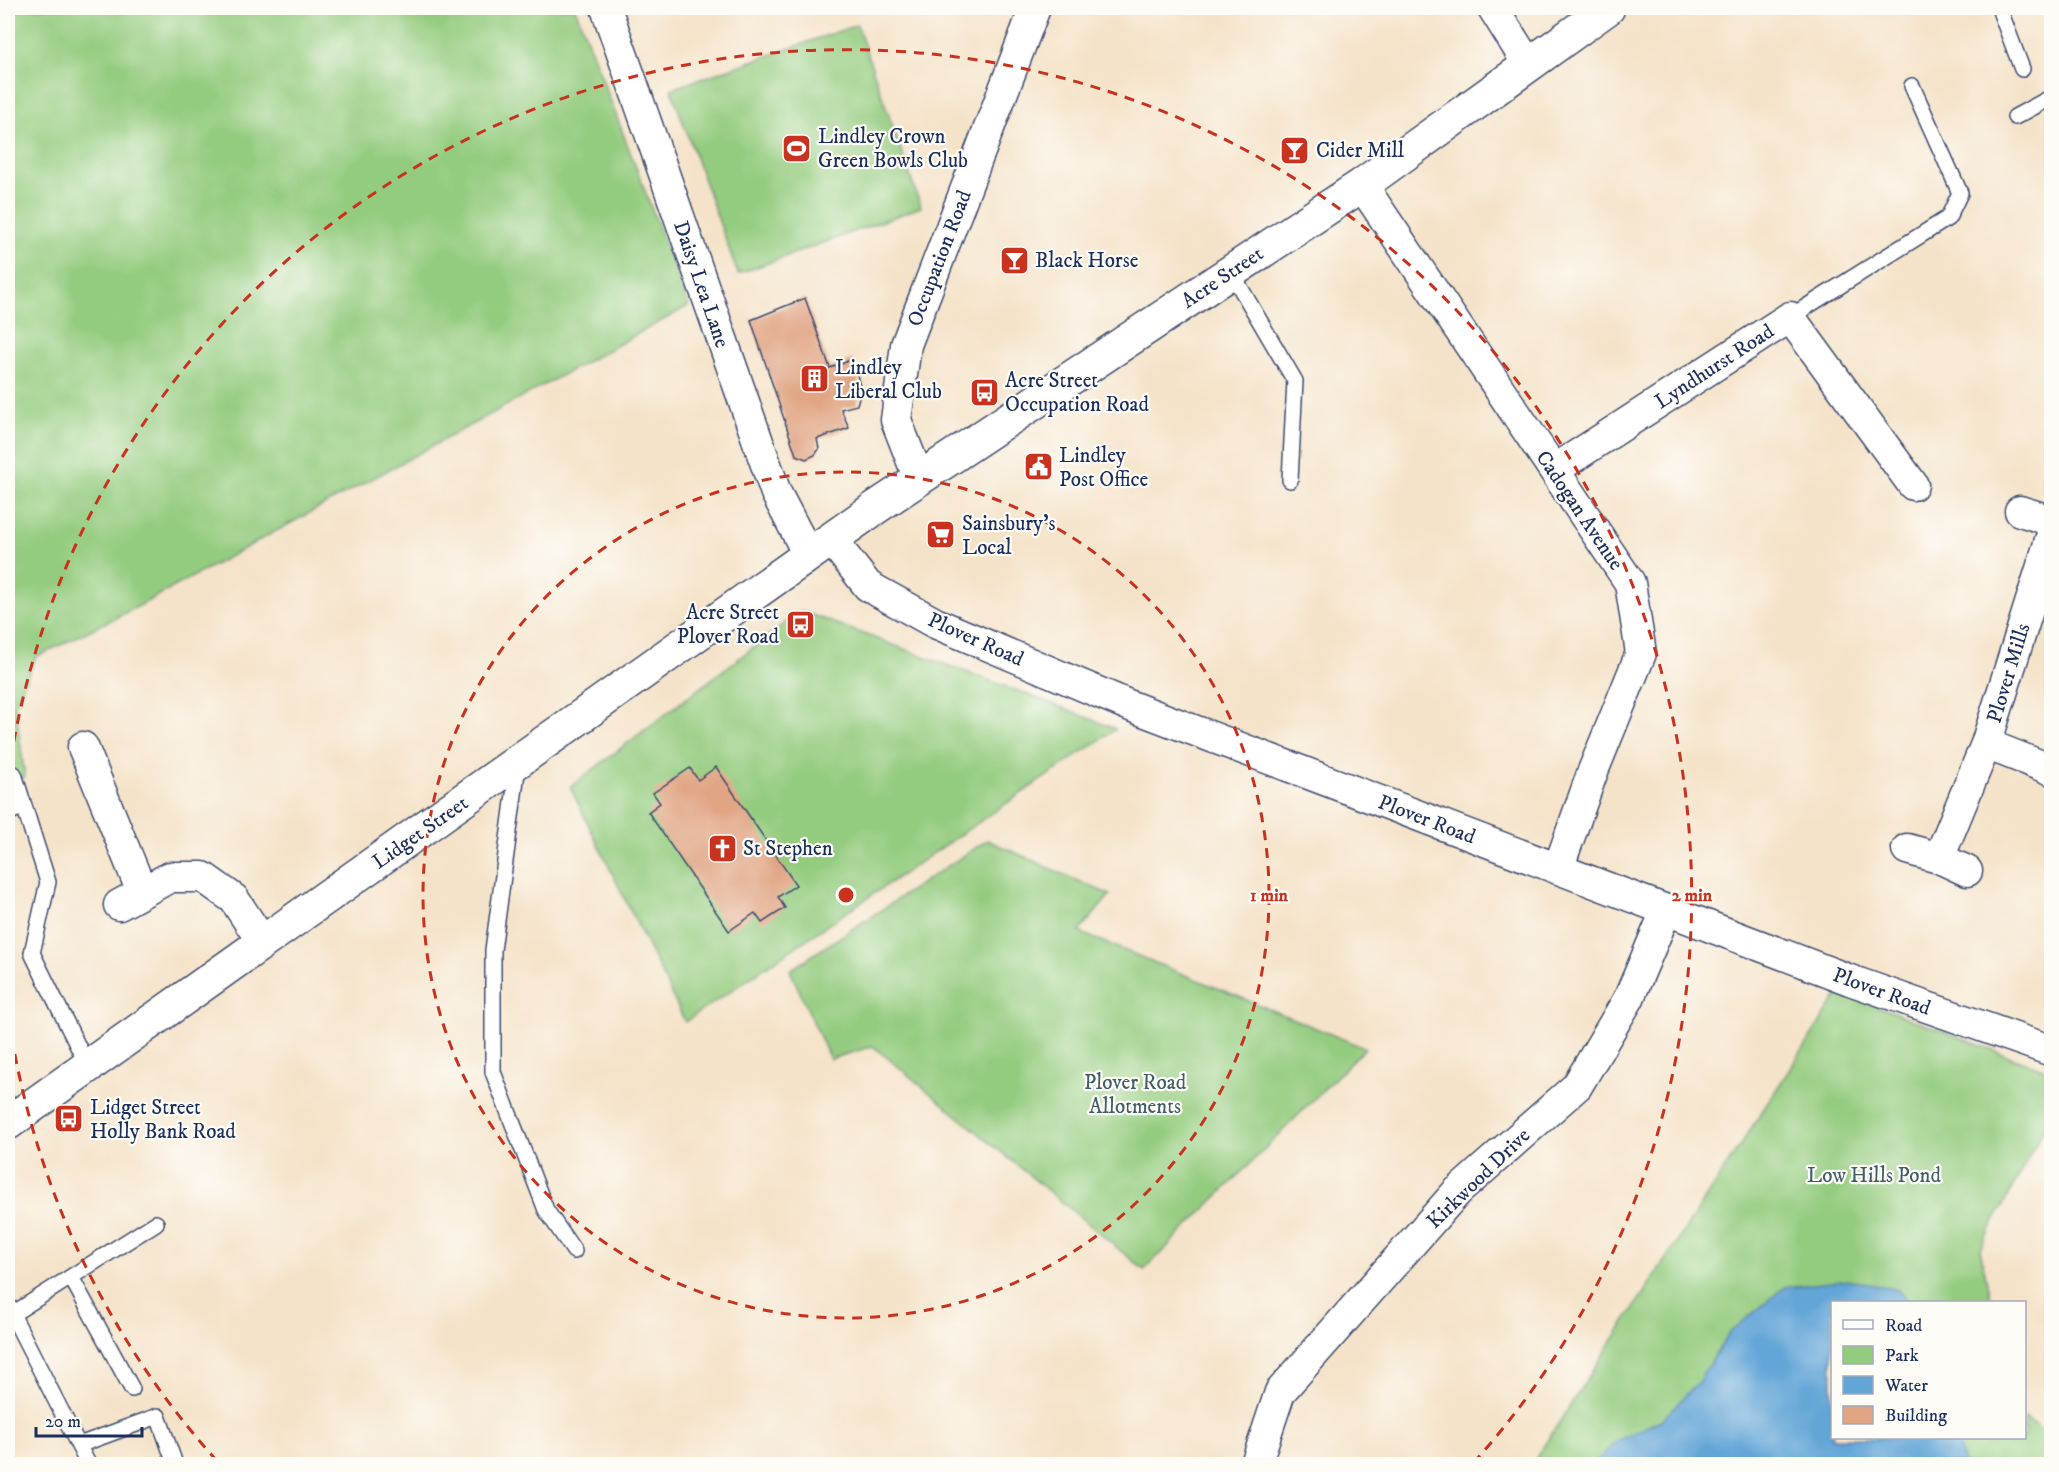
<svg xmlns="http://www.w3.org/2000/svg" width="2059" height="1472" font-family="'IM FELL DW Pica',serif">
<rect width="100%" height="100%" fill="#fdfcf7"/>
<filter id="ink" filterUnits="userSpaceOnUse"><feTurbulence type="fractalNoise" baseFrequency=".0167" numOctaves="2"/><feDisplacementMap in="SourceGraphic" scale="12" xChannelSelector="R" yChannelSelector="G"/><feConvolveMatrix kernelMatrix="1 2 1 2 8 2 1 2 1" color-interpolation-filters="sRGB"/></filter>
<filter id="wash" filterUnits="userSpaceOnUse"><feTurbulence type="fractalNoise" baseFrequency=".008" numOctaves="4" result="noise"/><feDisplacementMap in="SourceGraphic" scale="24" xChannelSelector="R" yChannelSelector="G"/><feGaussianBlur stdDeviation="1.35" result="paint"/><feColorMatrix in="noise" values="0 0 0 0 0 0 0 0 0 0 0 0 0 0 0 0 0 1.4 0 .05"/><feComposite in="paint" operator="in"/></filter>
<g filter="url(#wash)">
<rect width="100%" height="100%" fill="#f5e3c9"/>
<path fill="#94cc7f" stroke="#587e6e" stroke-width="1.5" d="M8,8h567l114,298 -552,301 -101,50 -21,48 10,72 -17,6z
M857,25l64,182 -183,67 -67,-185z
M801,611l247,91 68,27 -431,293 -115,-235z
M987,840l123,55 -31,37 286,116 -221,222 -271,-224 -43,13 -40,-89z
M1840,992l211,80v43l-71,134 11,53h-159v136h192l1,-20 26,19v27h-519z"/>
<path fill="#62a5d7" stroke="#3e6a9a" stroke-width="1.5" d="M1850,1280l48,10 10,12h-76v136h128v12l4,14h-370l22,-23 47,-22 36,-38 30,-48 56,-46z"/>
<g id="blocks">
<path fill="#e1a584" d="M805,298l25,70 23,-9 8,31 -4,15 -16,4 8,19 -32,11 2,10 -4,6 -9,4 -10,-4 -45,-135z
M716,767l80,118 -18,12 7,11 -23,15 -7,-10 -26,18 -81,-119 12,-9 -7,-10 37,-25 8,12z"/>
</g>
</g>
<g filter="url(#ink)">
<use href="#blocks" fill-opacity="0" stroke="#3c4a6e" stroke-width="1.5"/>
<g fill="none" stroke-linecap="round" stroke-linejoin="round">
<defs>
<path id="service" d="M1999,8l23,61
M2015,117l37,-20
M1231,272l64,109 -5,99
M1790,317l158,-99 12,-25 -48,-107
M518,765l-25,185v122l53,138 28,41
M14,774l34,108 -16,71 56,114
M8,813l16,-7
M71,1277l61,112
M8,1306l80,158
M11,1315l145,-92
M79,1445l79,-29 17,48"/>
<path id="minor" d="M606,8l170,485 33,63
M1493,8l35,56
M1362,185l268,398 11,70 -48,118 -35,98
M1554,470l236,-153 123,168
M919,479l-23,-59 10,-75 129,-337
M2020,511l32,10
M831,539l37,47 67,37 198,84 717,273 202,71
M1986,744l66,26
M83,747l59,145
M1907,849l32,9 28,13
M1939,858l47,-114 66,-210
M119,905l51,-28h33l31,22 29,44
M1256,1464l24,-72 177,-200 120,-106 52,-88 37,-87"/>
<path id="tertiary" d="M8,1123l867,-615 487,-323 246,-177"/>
</defs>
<use href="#service" stroke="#3c4a6e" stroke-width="18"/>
<use href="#minor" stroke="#3c4a6e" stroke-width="33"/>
<use href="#tertiary" stroke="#3c4a6e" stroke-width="36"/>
<use href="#service" stroke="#fff" stroke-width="15"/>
<use href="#minor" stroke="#fff" stroke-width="30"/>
<use href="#tertiary" stroke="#fff" stroke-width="33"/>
</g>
</g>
<g fill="none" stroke="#c8321e" stroke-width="3" stroke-dasharray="10 8">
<circle cx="846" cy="895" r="423"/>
<path d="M217 1461A846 846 0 0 1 8 1013M8 777A846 846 0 1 1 1475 1461"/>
</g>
<defs>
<symbol id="stadium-square" viewBox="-11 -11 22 22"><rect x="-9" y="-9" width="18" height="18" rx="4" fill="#c8321e" stroke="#fdfcf7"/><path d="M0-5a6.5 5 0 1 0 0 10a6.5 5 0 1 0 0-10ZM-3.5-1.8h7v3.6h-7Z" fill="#fff"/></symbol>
<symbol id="bar-square" viewBox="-11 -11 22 22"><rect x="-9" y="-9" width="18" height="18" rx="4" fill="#c8321e" stroke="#fdfcf7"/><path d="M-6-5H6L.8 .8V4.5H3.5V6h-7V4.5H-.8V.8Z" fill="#fff"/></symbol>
<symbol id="building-square" viewBox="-11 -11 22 22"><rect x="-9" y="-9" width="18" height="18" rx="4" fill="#c8321e" stroke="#fdfcf7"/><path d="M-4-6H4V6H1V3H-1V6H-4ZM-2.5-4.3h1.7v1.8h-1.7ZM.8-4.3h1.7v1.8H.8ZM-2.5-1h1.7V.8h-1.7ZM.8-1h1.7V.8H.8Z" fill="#fff"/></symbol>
<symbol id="bus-square" viewBox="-11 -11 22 22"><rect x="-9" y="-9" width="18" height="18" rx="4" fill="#c8321e" stroke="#fdfcf7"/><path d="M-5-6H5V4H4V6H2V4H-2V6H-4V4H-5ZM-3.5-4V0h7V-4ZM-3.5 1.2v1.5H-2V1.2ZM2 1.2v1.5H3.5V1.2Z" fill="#fff"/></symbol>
<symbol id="civic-square" viewBox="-11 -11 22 22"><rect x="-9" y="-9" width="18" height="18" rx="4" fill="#c8321e" stroke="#fdfcf7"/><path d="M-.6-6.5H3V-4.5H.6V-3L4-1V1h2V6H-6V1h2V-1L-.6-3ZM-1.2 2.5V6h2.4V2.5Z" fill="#fff"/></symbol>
<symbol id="supermarket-square" viewBox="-11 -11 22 22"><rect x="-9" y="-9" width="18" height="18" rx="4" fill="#c8321e" stroke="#fdfcf7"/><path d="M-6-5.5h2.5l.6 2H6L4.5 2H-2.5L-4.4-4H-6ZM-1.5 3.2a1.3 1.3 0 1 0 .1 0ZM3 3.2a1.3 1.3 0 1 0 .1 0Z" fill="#fff"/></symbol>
<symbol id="church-square" viewBox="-11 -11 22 22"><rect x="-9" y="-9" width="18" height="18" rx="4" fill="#c8321e" stroke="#fdfcf7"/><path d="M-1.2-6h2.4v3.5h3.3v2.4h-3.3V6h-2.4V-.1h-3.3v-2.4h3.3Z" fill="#fff"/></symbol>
</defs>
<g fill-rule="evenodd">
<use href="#stadium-square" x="780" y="132" width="33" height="33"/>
<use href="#bar-square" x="1278" y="134" width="33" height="33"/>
<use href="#bar-square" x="998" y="244" width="33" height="33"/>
<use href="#building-square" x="798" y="362" width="33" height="33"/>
<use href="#bus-square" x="968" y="376" width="33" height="33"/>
<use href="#civic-square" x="1022" y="450" width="33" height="33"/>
<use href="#supermarket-square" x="924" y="518" width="33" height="33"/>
<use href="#bus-square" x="784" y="608" width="33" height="33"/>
<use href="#church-square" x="706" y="832" width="33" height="33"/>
<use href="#bus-square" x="52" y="1102" width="33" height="33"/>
</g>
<g text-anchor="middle" stroke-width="4.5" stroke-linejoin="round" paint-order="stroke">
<g font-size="21" fill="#1b2f5e" stroke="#fdfcf7" text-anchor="start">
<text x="818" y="143">Lindley Crown<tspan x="818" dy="24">Green Bowls Club</tspan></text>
<text x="1316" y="157">Cider Mill</text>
<text x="1035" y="267">Black Horse</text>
<text x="835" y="374">Lindley<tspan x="835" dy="24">Liberal Club</tspan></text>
<text x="1005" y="387">Acre Street<tspan x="1005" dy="24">Occupation Road</tspan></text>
<text x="1059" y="462">Lindley<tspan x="1059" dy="24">Post Office</tspan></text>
<text x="962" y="530">Sainsbury's<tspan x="962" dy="24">Local</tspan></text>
<text x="779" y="619" text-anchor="end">Acre Street<tspan x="779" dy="24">Plover Road</tspan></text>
<text x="743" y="855">St Stephen</text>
<text x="90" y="1114">Lidget Street<tspan x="90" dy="24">Holly Bank Road</tspan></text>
</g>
<g font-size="21" fill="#1b2f5e" stroke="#fdfcf7">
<text transform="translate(939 258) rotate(-69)" y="7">Occupation Road</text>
<text transform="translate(1222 277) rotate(-34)" y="7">Acre Street</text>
<text transform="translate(702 284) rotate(71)" y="7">Daisy Lea Lane</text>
<text transform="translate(1714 366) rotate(-33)" y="7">Lyndhurst Road</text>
<text transform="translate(1580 510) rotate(56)" y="7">Cadogan Avenue</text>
<text transform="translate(976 639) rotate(24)" y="7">Plover Road</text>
<text transform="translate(2008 673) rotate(-73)" y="7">Plover Mills</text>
<text transform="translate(1427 819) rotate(21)" y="7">Plover Road</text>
<text transform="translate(420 832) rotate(-35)" y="7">Lidget Street</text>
<text transform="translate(1882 991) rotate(20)" y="7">Plover Road</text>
<text transform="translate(1478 1178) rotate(-44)" y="7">Kirkwood Drive</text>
</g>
<g font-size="21" fill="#3f5e68" stroke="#fdfcf7">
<text x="1135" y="1089">Plover Road<tspan x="1135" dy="24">Allotments</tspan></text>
<text x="1874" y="1182">Low Hills Pond</text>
</g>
</g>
<circle cx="846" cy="895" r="9" fill="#c8321e" stroke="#fdfcf7" stroke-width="3"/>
<g font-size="18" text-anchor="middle" font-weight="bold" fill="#c8321e" stroke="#fdfcf7" stroke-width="4.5" stroke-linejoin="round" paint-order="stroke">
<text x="1269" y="901">1 min</text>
<text x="1692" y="901">2 min</text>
</g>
<rect width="2059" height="1472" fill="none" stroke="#fdfcf7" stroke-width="30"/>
<rect x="1831" y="1301" width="195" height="138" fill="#fdfcf7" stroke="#a3aaba" stroke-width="1.5"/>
<rect x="1843" y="1320" width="30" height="9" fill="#ffffff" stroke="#a3aaba" stroke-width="1.5"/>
<text x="1885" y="1331" font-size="18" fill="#1b2f5e">Road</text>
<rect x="1843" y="1346" width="30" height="18" fill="#94cc7f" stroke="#a3aaba" stroke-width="1.5"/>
<text x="1885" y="1361" font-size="18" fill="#1b2f5e">Park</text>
<rect x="1843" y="1376" width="30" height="18" fill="#62a5d7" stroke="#a3aaba" stroke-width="1.5"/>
<text x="1885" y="1391" font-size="18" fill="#1b2f5e">Water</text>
<rect x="1843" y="1406" width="30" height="18" fill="#e1a584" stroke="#a3aaba" stroke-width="1.5"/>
<text x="1885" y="1421" font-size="18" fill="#1b2f5e">Building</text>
<path d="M36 1427v9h106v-9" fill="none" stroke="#1b2f5e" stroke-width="3"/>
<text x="45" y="1427" font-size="18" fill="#1b2f5e" stroke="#fdfcf7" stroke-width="4.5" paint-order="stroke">20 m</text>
</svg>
